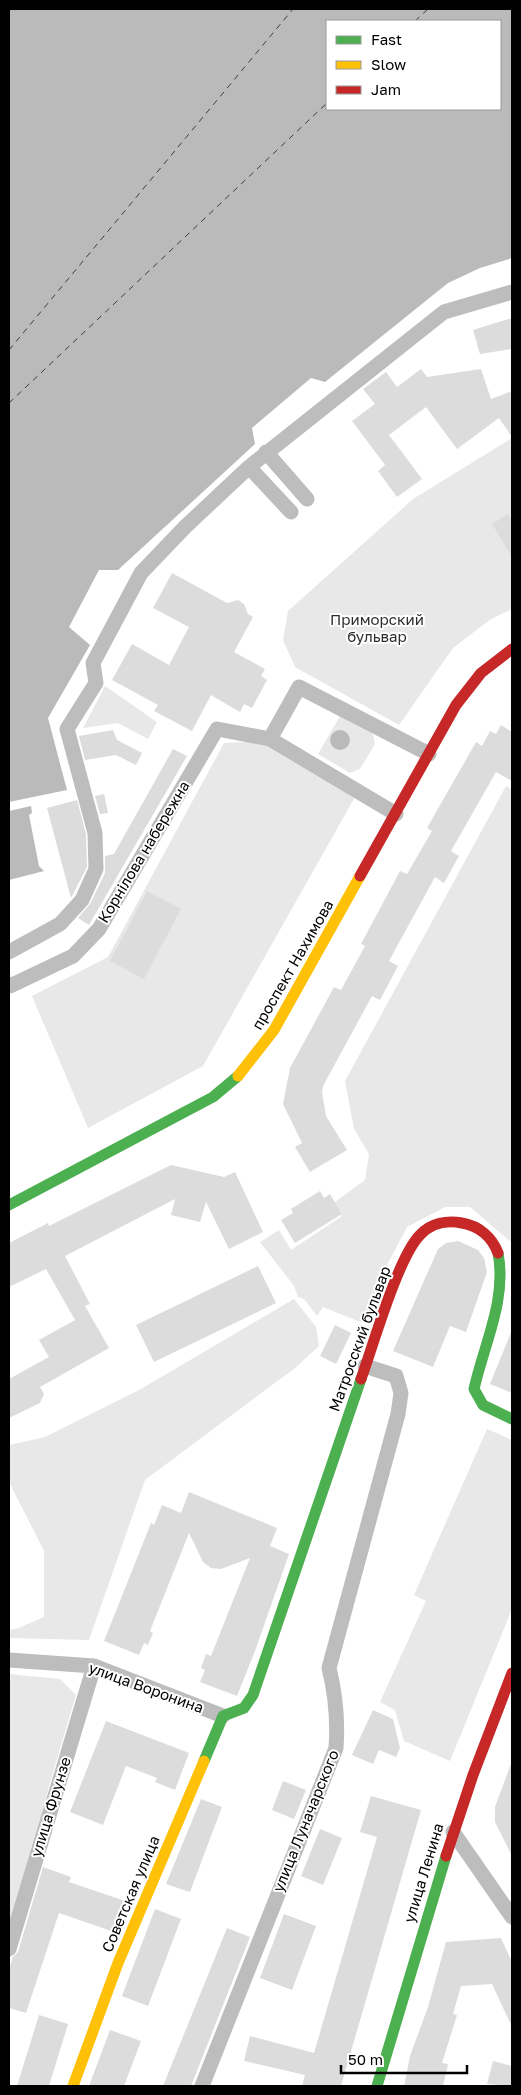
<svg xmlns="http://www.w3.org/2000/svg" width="521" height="2095" font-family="'Golos Text',sans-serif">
<rect width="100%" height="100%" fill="#fff"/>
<path fill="#e8e8e8" d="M512,438v171l-21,10 -38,29 -54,77 -104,-58 -12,-27 5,-29 125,-112z
M105,686l52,36 -9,17 -30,-16 -35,5z
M340,716l33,18 2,10 -15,25 -10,4 -32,-19z
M259,741l96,56 -152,269 -115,62 -56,-132 76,-39 116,-214z
M506,786l6,3v454l-42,-36h-25l-38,20 -22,42 -22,54 -40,-16 -6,9 -13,-17 -6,-2 -4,-11 -34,-44 19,-12 12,20 51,-34 -7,-14 30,-22 4,-26 -15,-25 -9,-48z
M294,1299l22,28 3,19 -24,22 -150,112 -56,160 -80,-2v-8l7,-1 28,-12v-66l-35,-69v-37l36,-8 96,-48z
M487,1429l25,11v169l-62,152 -46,-20 -9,-31 -15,-8 46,-101 -12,-6z
M9,1674l51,5 16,16 -27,91 -40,156z"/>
<path fill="#bababa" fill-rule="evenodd" d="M9,9h503v249l-32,10 -32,15 -123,99 -14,-4 -59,50 3,16 -137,126h-19l-30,57 21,18 -42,73 19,72 -58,12zM327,21h173v88h-173z
M330 740a10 10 0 1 1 20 0a10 10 0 1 1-20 0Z
M31,806l1,7 -3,2 10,51 5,5 -35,9v-69z"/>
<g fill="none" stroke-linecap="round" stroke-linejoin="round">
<path stroke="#3e3e3e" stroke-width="1" stroke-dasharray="6 5" stroke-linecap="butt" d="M415,21l13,-12
M9,350l284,-341
M9,403l318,-300"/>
</g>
<path fill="#dcdcdc" d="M512,318v31l-32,5 -7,-24z
M421,369l6,8 54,-8 10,30 21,-8v46l-13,-19 -42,31 -31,-42 -37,28 33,44 -25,18 -19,-26 7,-6 -33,-44 23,-17 -12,-15 23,-17 11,15z
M508,514l4,7v36l-20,-33z
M172,573l55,30 11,-3 6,4 4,10 5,3 -19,35 31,17 -4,7 6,4 -15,28 -8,-4 -4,8 -29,-17 -19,36 -38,-20 4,-6 -46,-25 20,-36 37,21 20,-38 -36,-19z
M501,725l11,7v49l-16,-9 -45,79 8,5 -15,27 -9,-6 -46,84 9,5 -18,34 -8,-4 -49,90 -1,6 4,24 21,34 -37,22 -15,-25 7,-4 -19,-39 7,-36 44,-81 7,3 24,-44 -4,-2 39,-73 7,3 25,-43 -5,-3 49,-86 6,4 8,-15 6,3z
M113,730l4,10 25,13 -6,12 -20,-10 -31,5 -6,-24z
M173,749l14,7 -98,169 -11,-7 12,-14 15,-31v-17l9,-2z
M104,794l4,19 -8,1 -5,-18z
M77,800l9,34 1,33 -16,31 -24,-90z
M147,891l34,18 -37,70 -34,-18z
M171,1165l53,12 11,-5 28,60 -34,17 -23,-47 -6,20 -29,-7 4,-16 -110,57 25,48 -5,2 24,42 -69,39 4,7 -4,9 -31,15v-39l40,-22 -10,-17 36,-20 -29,-51 -37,18v-44l39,-20 1,3z
M320,1191l4,7 6,-4 12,20 -47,29 -14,-23 12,-7 -2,-4z
M458,1241l20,9 6,8 3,14 -21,60 -16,-6 -17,41 -40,-16 45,-102 8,-6z
M258,1266l18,37 -122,59 -18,-37z
M335,1325l16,8 -15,31 -16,-8z
M512,1330v63l-22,-9z
M189,1492l88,36 -7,18 19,8 -34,97 -18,45 -37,-14 5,-12 -4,-2 5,-14 5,2 39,-98 -29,11 -10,-1 -8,-6 -14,-29 -39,98 3,2 -5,12 -4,-2 -5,12 -35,-14 47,-118 3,2 8,-20 19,8z
M373,1710l20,9 7,29 -4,9 -17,-7 -6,14 -21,-9z
M106,1721l83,32 -14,37 -20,-8 2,-4 -31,-12 -23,59 -33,-13z
M512,1761v95l-17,-34v-15z
M283,1781l23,9 -12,29 -22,-9z
M371,1796l50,14 -80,276h-39l3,-11 -61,-14 6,-25 64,17 63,-216 -17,-5z
M201,1799l21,8 -32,85 -24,-8z
M320,1829l22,9 -19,47 -22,-9z
M43,1867l28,10 -2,5 56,19 -11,31 -55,-19 -33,100 -17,-5v-39l4,-12 5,-5z
M155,1909l26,10 -33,87 -26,-10z
M284,1914l32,12 -24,64 -32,-12z
M227,1928l23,9 -59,149h-28z
M501,1938l11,24v65l-20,-43 -31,2 -8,28 4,1 -15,48 6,1 -5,22h-39l6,-30 18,-49 18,-65z
M39,2015l29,9 -19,62h-32z
M110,2030l31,11 -17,45h-35z
M493,2061l19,5v20l-25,-2z"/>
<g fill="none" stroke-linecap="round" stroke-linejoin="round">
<path stroke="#bdbdbd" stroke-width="15" d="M266,452l41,47
M249,467l42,45
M396,814l-126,-75 29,-52 130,67
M9,952l51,-28 22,-24 14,-31 -1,-36 -28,-104 29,-46 -3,-20 48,-90 44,-46 64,-60 195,-155 68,-20
M9,984l1,2 63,-30 26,-27 118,-200 53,10
M9,1660l85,6 129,50
M453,1832l59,85
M9,1949l85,-283
M202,2086l134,-338c2,-28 0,-52 -7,-80l69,-254 3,-21 -5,-17 -31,-10"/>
<path stroke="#4caf50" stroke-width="11" d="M9,1205l204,-108 25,-21
M498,1253c9,47 -14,91 -24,136l9,16 29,14
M204,1761l19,-45 21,-8 9,-13 108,-316
M377,2086l69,-230"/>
<path stroke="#ffc107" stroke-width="11" d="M238,1076l36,-46 86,-154
M73,2086l45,-123 86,-202"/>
<path stroke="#c62828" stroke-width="11" d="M360,876l96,-171 25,-32 31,-24
M361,1379c12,-33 37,-122 59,-144 11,-12 27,-15 42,-12 17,3 30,14 36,30
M446,1856l27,-81 39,-102"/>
</g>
<g text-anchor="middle" stroke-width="4" stroke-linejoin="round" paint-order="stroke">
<g font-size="15" fill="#2d2d2d" stroke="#fff">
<text x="377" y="625">Приморский<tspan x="377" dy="17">бульвар</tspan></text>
</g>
<g font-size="15" fill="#000" stroke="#fff">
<text transform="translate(144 852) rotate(-59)" y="5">Корнілова набережна</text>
<text transform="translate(293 965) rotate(-60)" y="5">проспект Нахимова</text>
<text transform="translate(360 1339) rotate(-70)" y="5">Матросский бульвар</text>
<text transform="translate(146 1688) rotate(20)" y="5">улица Воронина</text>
<text transform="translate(51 1807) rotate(-73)" y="5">улица Фрунзе</text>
<text transform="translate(306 1821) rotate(-68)" y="5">улица Луначарского</text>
<text transform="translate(424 1873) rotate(-73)" y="5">улица Ленина</text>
<text transform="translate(131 1894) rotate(-67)" y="5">Советская улица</text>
</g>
</g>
<rect width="521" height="2095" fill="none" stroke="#000000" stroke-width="20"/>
<rect x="326" y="20" width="175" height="90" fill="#ffffff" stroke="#999999"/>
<rect x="336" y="36" width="25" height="8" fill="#4caf50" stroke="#999999"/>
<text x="371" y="45" font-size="15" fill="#000000">Fast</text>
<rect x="336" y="61" width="25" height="8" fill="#ffc107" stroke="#999999"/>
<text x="371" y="70" font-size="15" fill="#000000">Slow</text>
<rect x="336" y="86" width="25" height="8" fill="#c62828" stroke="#999999"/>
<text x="371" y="95" font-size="15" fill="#000000">Jam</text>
<path d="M341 2065v8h126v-8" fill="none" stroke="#000000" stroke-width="2.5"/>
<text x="348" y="2065" font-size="15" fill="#000000" stroke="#ffffff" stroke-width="4" paint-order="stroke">50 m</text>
</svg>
